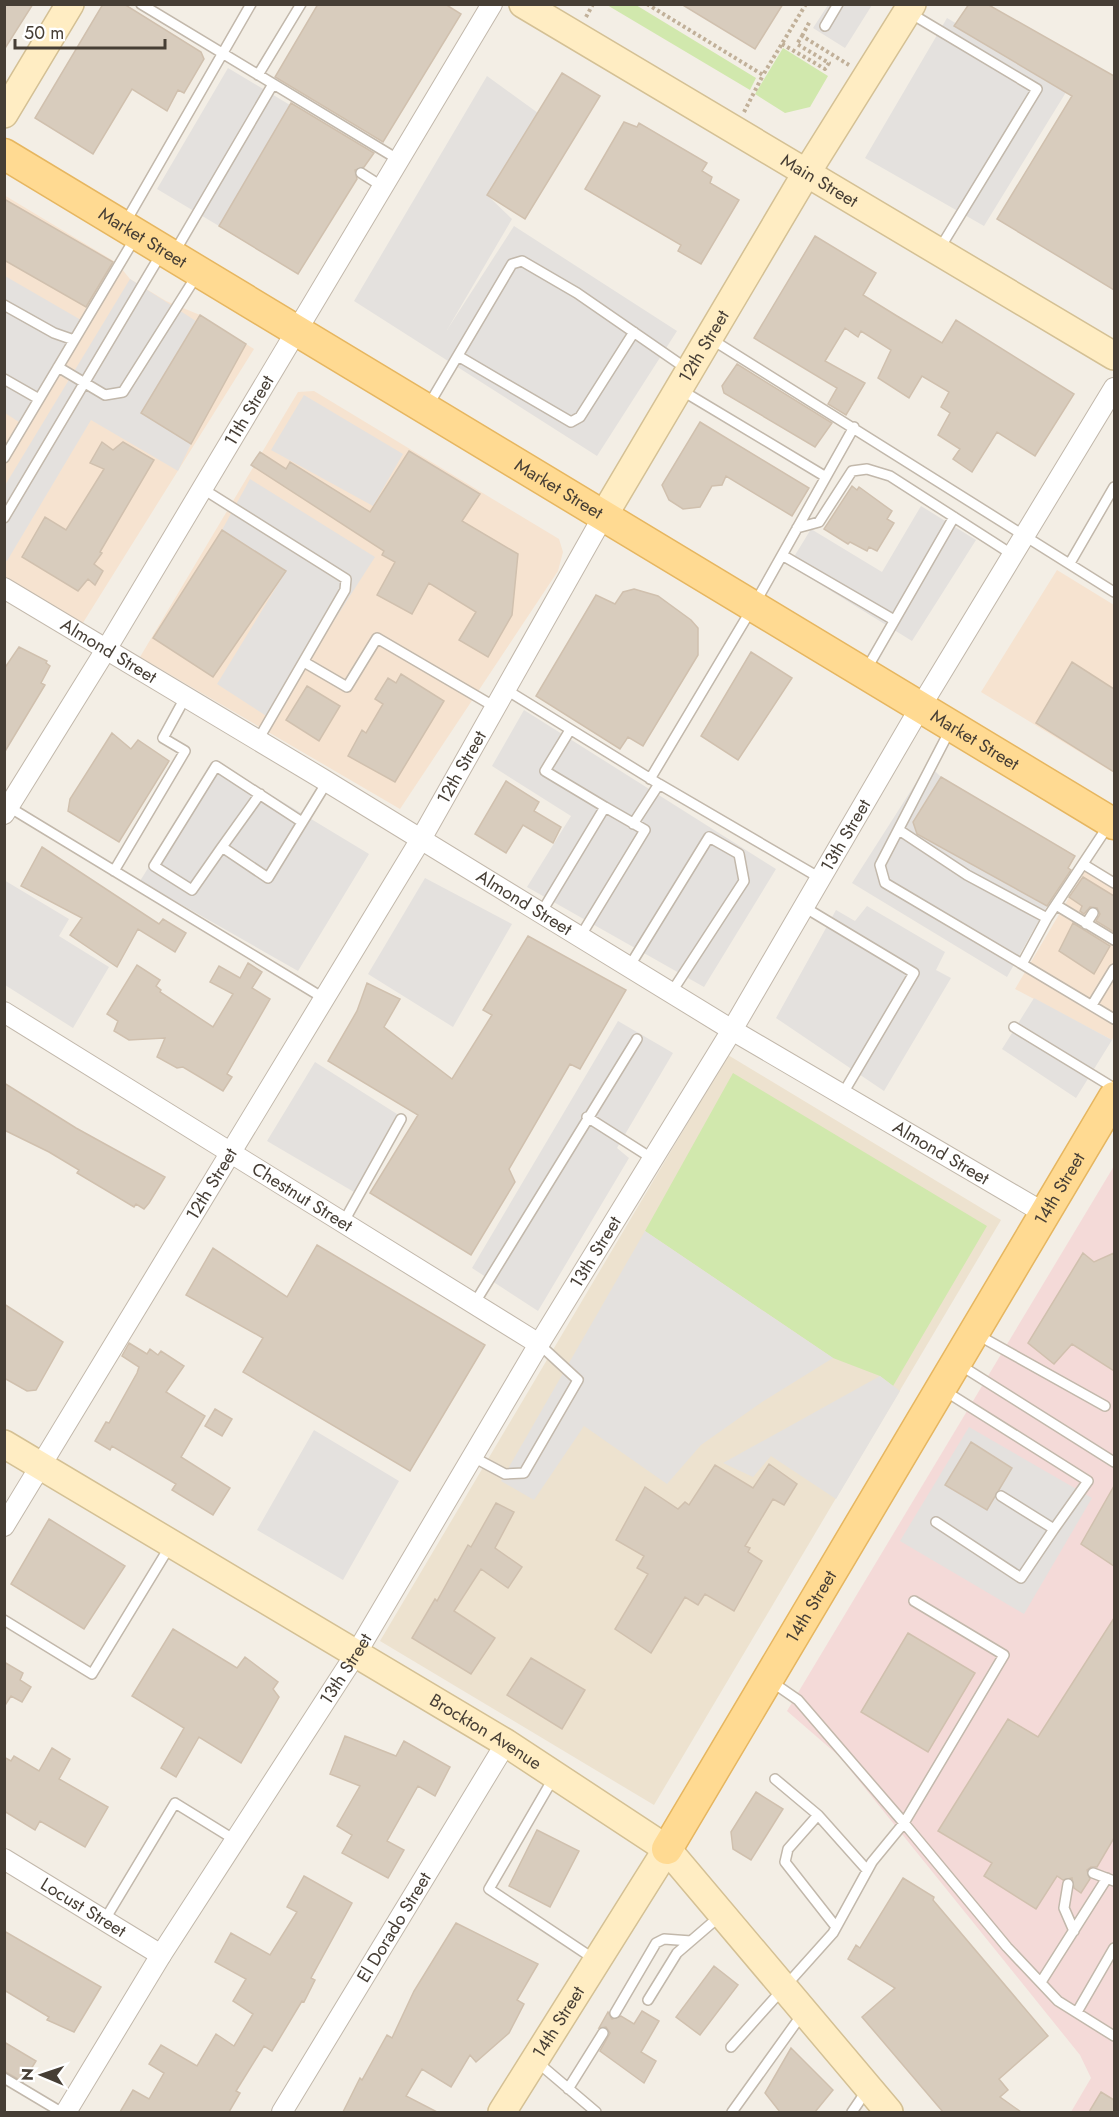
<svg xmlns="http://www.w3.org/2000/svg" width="1119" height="2117" font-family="Jost,sans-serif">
<rect width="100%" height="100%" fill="#f3eee5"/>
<path fill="#f6e3d0" d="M4,195l113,68 13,16 36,22 34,14 54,34 -173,277 -76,-46z
M314,391l245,148 4,13 -5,19 -158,238 -260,-152 158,-265z
M1057,570l57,35v168l-133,-81z
M1090,862l24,14v159l-2,5 -97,-51z"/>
<path fill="#ede2cf" d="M728,1055l273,165 -347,585 -274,-164z"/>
<path fill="#f4dad8" d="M1114,1166v946h-43l20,-34 -11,-23 -241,-299 -52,-45z"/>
<path fill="#d1e8ad" d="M607,5h29l120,73 -6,12z
M783,48l45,28 -18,31 -25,6 -30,-19z
M733,1073l254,153 -94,160 -13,-10 -47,-18 -188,-127z"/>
<path fill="#e4e1de" d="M828,5h44l-27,43 -32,-20z
M947,18l121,71 -84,137 -119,-68z
M228,68l62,37 -71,121 -62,-37z
M487,76l51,37 -51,82 25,24 -65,111 67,-104 163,105 -80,125 -243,-155z
M5,276l76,44 -59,104 -17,-11z
M130,279l66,42 -55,92 50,31 -13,27 -87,-51 -84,141 -3,-2v-72z
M304,395l99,59 -30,52 -102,-56z
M250,479l125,78 -104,162 -54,-35 69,-113 -64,-41z
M921,506l55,34 -64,101 -123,-76 22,-36 71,43z
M524,710l252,159 -72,118 -177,-100 44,-71 -79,-50z
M215,761l154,93 -71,117 -158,-90z
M928,764l13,13 -28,45 4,12 130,72 -40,71 -155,-94z
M425,878l87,46 -59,103 -85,-53z
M4,880l65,39 -10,17 50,31 -36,61 -68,-43z
M867,906l78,46 -9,18 15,8 -67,113 -108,-73 60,-108 19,11z
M1034,998l78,42 -36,58 -74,-49z
M618,1021l55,32 -56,95 12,10 -91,153 -66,-43z
M315,1062l82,52 -43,78 -87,-51z
M645,1231l188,127 -71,44 -61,43 -34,39 -83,-58 -50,74 -33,-19z
M880,1376l20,15 -64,108 -65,-43 -18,21 -30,-14z
M969,1427l123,71 -68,116 -124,-73z
M314,1430l85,51 -56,99 -86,-50z"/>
<path fill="#d8ccbd" stroke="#d0c0ae" stroke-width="1.5" d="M4,4h29l-29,46z
M103,4h21l77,48 3,7 -20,34 -6,-3 -11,21 -35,-22 -39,65 -58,-36z
M318,4h127l16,10 -78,128 -108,-65z
M681,4h102l-28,45z
M969,4h18l127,72v214l-117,-71 75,-123 -118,-70z
M562,73l38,23 -75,123 -38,-24z
M291,103l83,50 -10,14 -9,3 2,9 -59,95 -79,-48z
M624,122l13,5 2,-4 68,40 -5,8 10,6 -2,6 29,17 -38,64 -23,-13 3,-6 -96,-56z
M4,199l109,63 -27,45 -82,-47z
M815,236l61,37 -13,22 34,21 45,27 14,-23 118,74 -39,62 -38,-24 -25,40 -19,-13 7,-10 -22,-14 12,-22 -9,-6 8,-15 -27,-16 -13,22 -31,-20 13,-28 -30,-19 -3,6 -13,-9 -20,33 40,22 -19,32 -18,-11 9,-16 -83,-50z
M200,315l46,29 -55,100 -50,-31z
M737,364l95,59 -17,24 -91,-54 -2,-7z
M700,422l109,66 -17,28 -66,-40 -4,9 -10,1 -12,21 -17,2 -14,-9 -7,-15z
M102,442l11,8 10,-8 31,18 -54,92 2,1 -8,11 9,7 -8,14 -7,-6 -10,12 -56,-34 23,-40 21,13 38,-61 -14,-6z
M409,451l71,43 -18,27 56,33 -6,61 -24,42 -29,-17 17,-28 -47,-29 -17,31 -35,-19 18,-33 -13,-7 2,-4 -133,-86 9,-13 26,17 4,-7 80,50z
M852,486l5,4 2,-3 33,24 -5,8 7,4 -17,28 -8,-4 -2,4 -17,-9 -2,2 -24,-15z
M222,530l64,41 -73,106 -60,-39z
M634,589l24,7 33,24 7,8v27l-55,91 -15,-9 -8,12 -84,-53 60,-101 19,9 8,-12z
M19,647l28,14 -1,2 4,3 -9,17 4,2 -41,68v-84z
M751,652l41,26 -54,82 -37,-24z
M1072,662l42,27v83l-78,-49z
M401,674l43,27 -49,81 -47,-26 14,-26 4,3 17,-29 -8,-5 13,-21 8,5z
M307,686l33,20 -21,35 -33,-21z
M112,733l19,16 7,-9 31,21 -50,81 -51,-31 2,-12z
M941,777l134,79 -7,12 3,2 -24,36 -130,-72 -4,-12z
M506,781l33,21 -5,9 27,16 -8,16 -30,-18 -17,28 -31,-19z
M42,847l117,77 4,-5 23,14 -11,19 -37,-23 -21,38 -47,-32 12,-17 -61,-32z
M1083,877l31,19v36l-18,-11 4,-7 -3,-6 -7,-1 -6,7 -4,-3 2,-5 -13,-9z
M1073,923l37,23 -16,28 -35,-23z
M528,936l98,54 -46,79 -10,-5 -61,105 6,13 -44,73 -101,-62 48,-78 -90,-54 29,-50 10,-28 33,16 -16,28 68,52 40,-64 -9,-5z
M248,963l14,9 -10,16 18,11 -43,75 5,3 -9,14 -40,-24 -6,1 -20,-11 8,-19 -36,2 -15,-9 4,-10 -11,-7 30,-49 23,15 -4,6 5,4 -1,2 53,35 20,-33 -23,-12 9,-16 21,12z
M4,1083l72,45 89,49 -16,26 -5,6 -8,-5 -2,3 -57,-34 2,-3 -30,-18 -45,-22z
M317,1245l168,100 -75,126 -167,-99 20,-34 -77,-43 27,-47 74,49z
M1083,1253l11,9 20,-9v118l-42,-27 -18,20 -26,-21z
M4,1304l59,38 -27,48 -9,1 -23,-13z
M129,1343l18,11 3,-5 8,6 3,-4 23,15 -18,26 39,24 -24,41 49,31 -17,27 -41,-25 4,-6 -64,-38 -2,4 -15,-9 11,-19 3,1 28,-50 2,-6 -17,-11z
M215,1409l17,10 -10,17 -17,-10z
M971,1442l41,26 -25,42 -42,-25z
M769,1464l28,20 -13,21 -11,-6 -28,47 5,2 -2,4 14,9 -28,50 -29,-17 -7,11 -13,-8 -34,56 -36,-24 33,-55 -11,-6 7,-12 -28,-16 29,-53 33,22 7,-7 4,3 26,-40 38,23z
M1114,1486v80l-33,-22z
M496,1503l18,9 -19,36 27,19 -14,21 -27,-19 -27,42 41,27 -24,36 -59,-36 23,-39 2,2 31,-56 3,2z
M49,1519l76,47 -41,63 -73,-45z
M1114,1618v220l-17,29h-6l-4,3 3,9 -9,14 -7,-5 -2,-10 -9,2 -6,-4 -21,33 -52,-33 8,-13 -54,-32 70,-112 30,18z
M173,1629l64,39 8,-11 33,25 -5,7 6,8 -38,66 -42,-26 -23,40 -15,-9 23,-40 -52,-32z
M908,1633l67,40 -47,79 -67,-40z
M531,1658l54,32 -23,39 -55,-34z
M4,1662l19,11 -3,7 11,7 -9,15 -11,-6 -7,11z
M345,1736l51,20 8,-15 46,26 -15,29 -17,-10 -31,55 17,9 -16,28 -46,-25 10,-18 -15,-9 23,-40 -30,-12z
M52,1748l18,11 -11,20 49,28 -23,40 -45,-26 -5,9 -31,-19v-54l7,4 3,-5 25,15z
M756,1792l27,17 -32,51 -18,-11 -2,-17z
M537,1830l42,21 -29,56 -41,-21z
M304,1876l48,27 -41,75 4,2 -11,22 -2,-1 -30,50 -8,-5 -28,45 4,2 -11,19h-109l13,-22 16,9 15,-26 -15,-9 12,-19 36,21 19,-32 18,12 19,-32 -20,-13 13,-22 -31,-17 16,-29 39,22 27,-43 -10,-5z
M903,1878l31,19 -1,3 115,136 -49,43 9,11 -8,7 21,15h-78l-81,-95 33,-29 -47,-29 8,-14 4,3z
M456,1923l82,41 -21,36 7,4 -15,29 -33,29 -6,-7 -19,32 -29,-18 -16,27 31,16h-94l17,-34 2,2 25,-45 5,3 22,-47z
M4,1931l97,56 -27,45 -27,-12 2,-3 -45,-27z
M714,1966l24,19 -38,50 -24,-18z
M642,2011l17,10 -18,31 15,9 -12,22 -44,-32 10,-18 -4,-6 -7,1 9,-16 4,7 9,-3 13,8z
M4,2042l32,19 -13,21 -19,-11z
M791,2048l42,42 -18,22h-35l-15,-19z
M1101,2092l13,8v12h-25z"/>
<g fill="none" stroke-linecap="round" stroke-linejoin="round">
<defs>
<path id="lane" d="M141,4l258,156
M910,13l127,76 -97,159
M825,26l13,-22
M258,75l43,-71
M361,173l22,14
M125,223l126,-219
M174,253l99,-169
M4,305l50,28 20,7
M711,339l403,253
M458,356l113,66 9,-5 54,-85
M58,367l47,28 18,-3 74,-117
M4,379l35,20
M681,390l145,87
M428,406l84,-142 10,-3 55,32 110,76
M4,458l131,-220
M203,489l143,90 -1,11 -87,150
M4,518l157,-264
M797,528l22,-6 33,-51 15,-2 23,7 123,79
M782,555l112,65
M1070,563l44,-76
M304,662l43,25 30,-49 118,69
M866,670l88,-153
M505,689l154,95 161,94
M570,730l-25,41 60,36
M950,730l-70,135 5,18 137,81 25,-46 61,-92
M650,779l104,-174 100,-178
M260,794l-38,53 46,31 59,-96
M9,807l316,192
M633,824l26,-40
M899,830l68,45 80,43
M222,847l-30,43 -38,-24 62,-100 86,56
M1083,864l31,19
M114,871l71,-120 -22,-13 23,-42
M1056,905l58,35
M804,907l110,66 -72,122
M541,913l64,-106 40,23 -65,107
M1086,924l7,-11
M1022,964l92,55
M629,967l80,-130 30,17 5,27 -73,112
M1092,1005l22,-36
M1014,1027l100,61
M587,1117l66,42
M343,1223l58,-104
M474,1304l163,-265
M976,1334l129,72
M960,1365l154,97
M945,1391l143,90 -34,48 -53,-33
M473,1457l32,17 19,-1 54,-93 -39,-36
M936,1522l85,56 33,-49
M914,1601l90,54 -100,168 103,124 51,54 56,35
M4,1620l88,54 78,-128
M554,1777l-65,112 105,70
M775,1779l43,36 -30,34 -3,13 51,65
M818,1815l49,55
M1093,1873l21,8
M1068,1884l-4,24 10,23
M104,1921l71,-118 60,37
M1041,1982l66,-104
M648,2000l29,-47 43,-37
M1077,2012l37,-64
M615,2013l41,-70 8,-4 27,2
M731,2047l102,-114 39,-71 32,-39 -106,-123 -26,-18
M536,2061l60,51
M4,2078l57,34
M568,2089l35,-56
M732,2112l71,-99
M852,2112l15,-22"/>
<g id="street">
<path id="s1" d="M4,588l317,190 411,252 312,183"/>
<path id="s2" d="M4,814l103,-166 385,-644"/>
<path id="s3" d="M4,1012l535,332"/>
<path id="s4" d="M4,1526l417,-687 183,-324"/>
<path id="s5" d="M4,1859l157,96"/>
<path id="s6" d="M66,2112l95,-157 196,-303 182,-308 193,-314 189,-324 193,-318"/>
<path id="s7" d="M282,2112l224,-369"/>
</g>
<g id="secondary">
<path id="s8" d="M523,4l591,352"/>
<path d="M4,114l66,-110"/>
<path id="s9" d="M604,515l203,-343 105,-168"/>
<path id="s10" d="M4,1444l502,299 161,106 222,263"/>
<path id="s11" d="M502,2112l165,-263"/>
</g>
<g id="primary">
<path id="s12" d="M4,154l1110,670"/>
<path id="s13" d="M667,1849l447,-752"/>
</g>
</defs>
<use href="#lane" stroke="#c2b8ab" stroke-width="12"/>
<use href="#street" stroke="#c2b8ab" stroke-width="22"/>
<use href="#secondary" stroke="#d4c094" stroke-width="30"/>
<use href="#primary" stroke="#e6b660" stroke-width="33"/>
<path stroke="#c1b099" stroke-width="4" stroke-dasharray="3 3" stroke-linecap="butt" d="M647,4l116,71 43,-71
M586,17l7,-13
M802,36l8,-15
M782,44l43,25 4,-6 -32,-19 5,-8 47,29
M744,112l19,-37"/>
<use href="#lane" stroke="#fff" stroke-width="9"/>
<use href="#street" stroke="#fff" stroke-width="20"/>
<use href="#secondary" stroke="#ffedc3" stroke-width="27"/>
<use href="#primary" stroke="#ffda92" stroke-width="30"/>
</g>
<g text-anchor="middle" stroke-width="5" stroke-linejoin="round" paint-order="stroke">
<g font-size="18" fill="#463e35" stroke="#fff">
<text dy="6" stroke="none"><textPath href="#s8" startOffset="345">Main Street</textPath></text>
<text dy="6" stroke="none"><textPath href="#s12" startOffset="162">Market Street</textPath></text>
<text dy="6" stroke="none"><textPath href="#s9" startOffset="196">12th Street</textPath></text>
<text dy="6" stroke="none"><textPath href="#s2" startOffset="472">11th Street</textPath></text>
<text dy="6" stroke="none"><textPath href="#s12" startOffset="648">Market Street</textPath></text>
<text dy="6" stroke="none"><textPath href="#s1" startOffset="122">Almond Street</textPath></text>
<text dy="6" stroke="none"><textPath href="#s12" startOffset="1134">Market Street</textPath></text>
<text dy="6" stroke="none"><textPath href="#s4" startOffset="886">12th Street</textPath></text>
<text dy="6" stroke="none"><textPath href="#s6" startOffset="1496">13th Street</textPath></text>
<text dy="6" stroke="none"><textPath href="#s1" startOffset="608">Almond Street</textPath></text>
<text dy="6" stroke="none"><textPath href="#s1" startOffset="1094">Almond Street</textPath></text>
<text dy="6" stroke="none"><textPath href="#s4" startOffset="400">12th Street</textPath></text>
<text dy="6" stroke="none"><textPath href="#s13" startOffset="768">14th Street</textPath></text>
<text dy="6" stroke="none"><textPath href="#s3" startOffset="351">Chestnut Street</textPath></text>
<text dy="6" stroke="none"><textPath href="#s6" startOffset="1010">13th Street</textPath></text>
<text dy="6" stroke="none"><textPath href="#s13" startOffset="282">14th Street</textPath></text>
<text dy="6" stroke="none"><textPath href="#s6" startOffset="524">13th Street</textPath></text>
<text dy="6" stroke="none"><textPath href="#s10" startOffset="561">Brockton Avenue</textPath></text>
<text dy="6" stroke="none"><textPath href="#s5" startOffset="93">Locust Street</textPath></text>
<text dy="6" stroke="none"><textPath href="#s7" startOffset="216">El Dorado Street</textPath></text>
<text dy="6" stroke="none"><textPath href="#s11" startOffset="106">14th Street</textPath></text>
</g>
</g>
<rect width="1119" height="2117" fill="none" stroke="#463e35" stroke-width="12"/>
<g transform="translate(42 2075) rotate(272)" stroke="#ffffff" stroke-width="4.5" paint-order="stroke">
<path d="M0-4.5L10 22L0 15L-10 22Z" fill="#463e35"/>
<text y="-9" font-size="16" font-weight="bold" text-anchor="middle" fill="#463e35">N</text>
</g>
<path d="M15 39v9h150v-9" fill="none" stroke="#463e35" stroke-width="3"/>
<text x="24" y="39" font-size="18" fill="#463e35" stroke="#ffffff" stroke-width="4.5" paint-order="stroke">50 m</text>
</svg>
